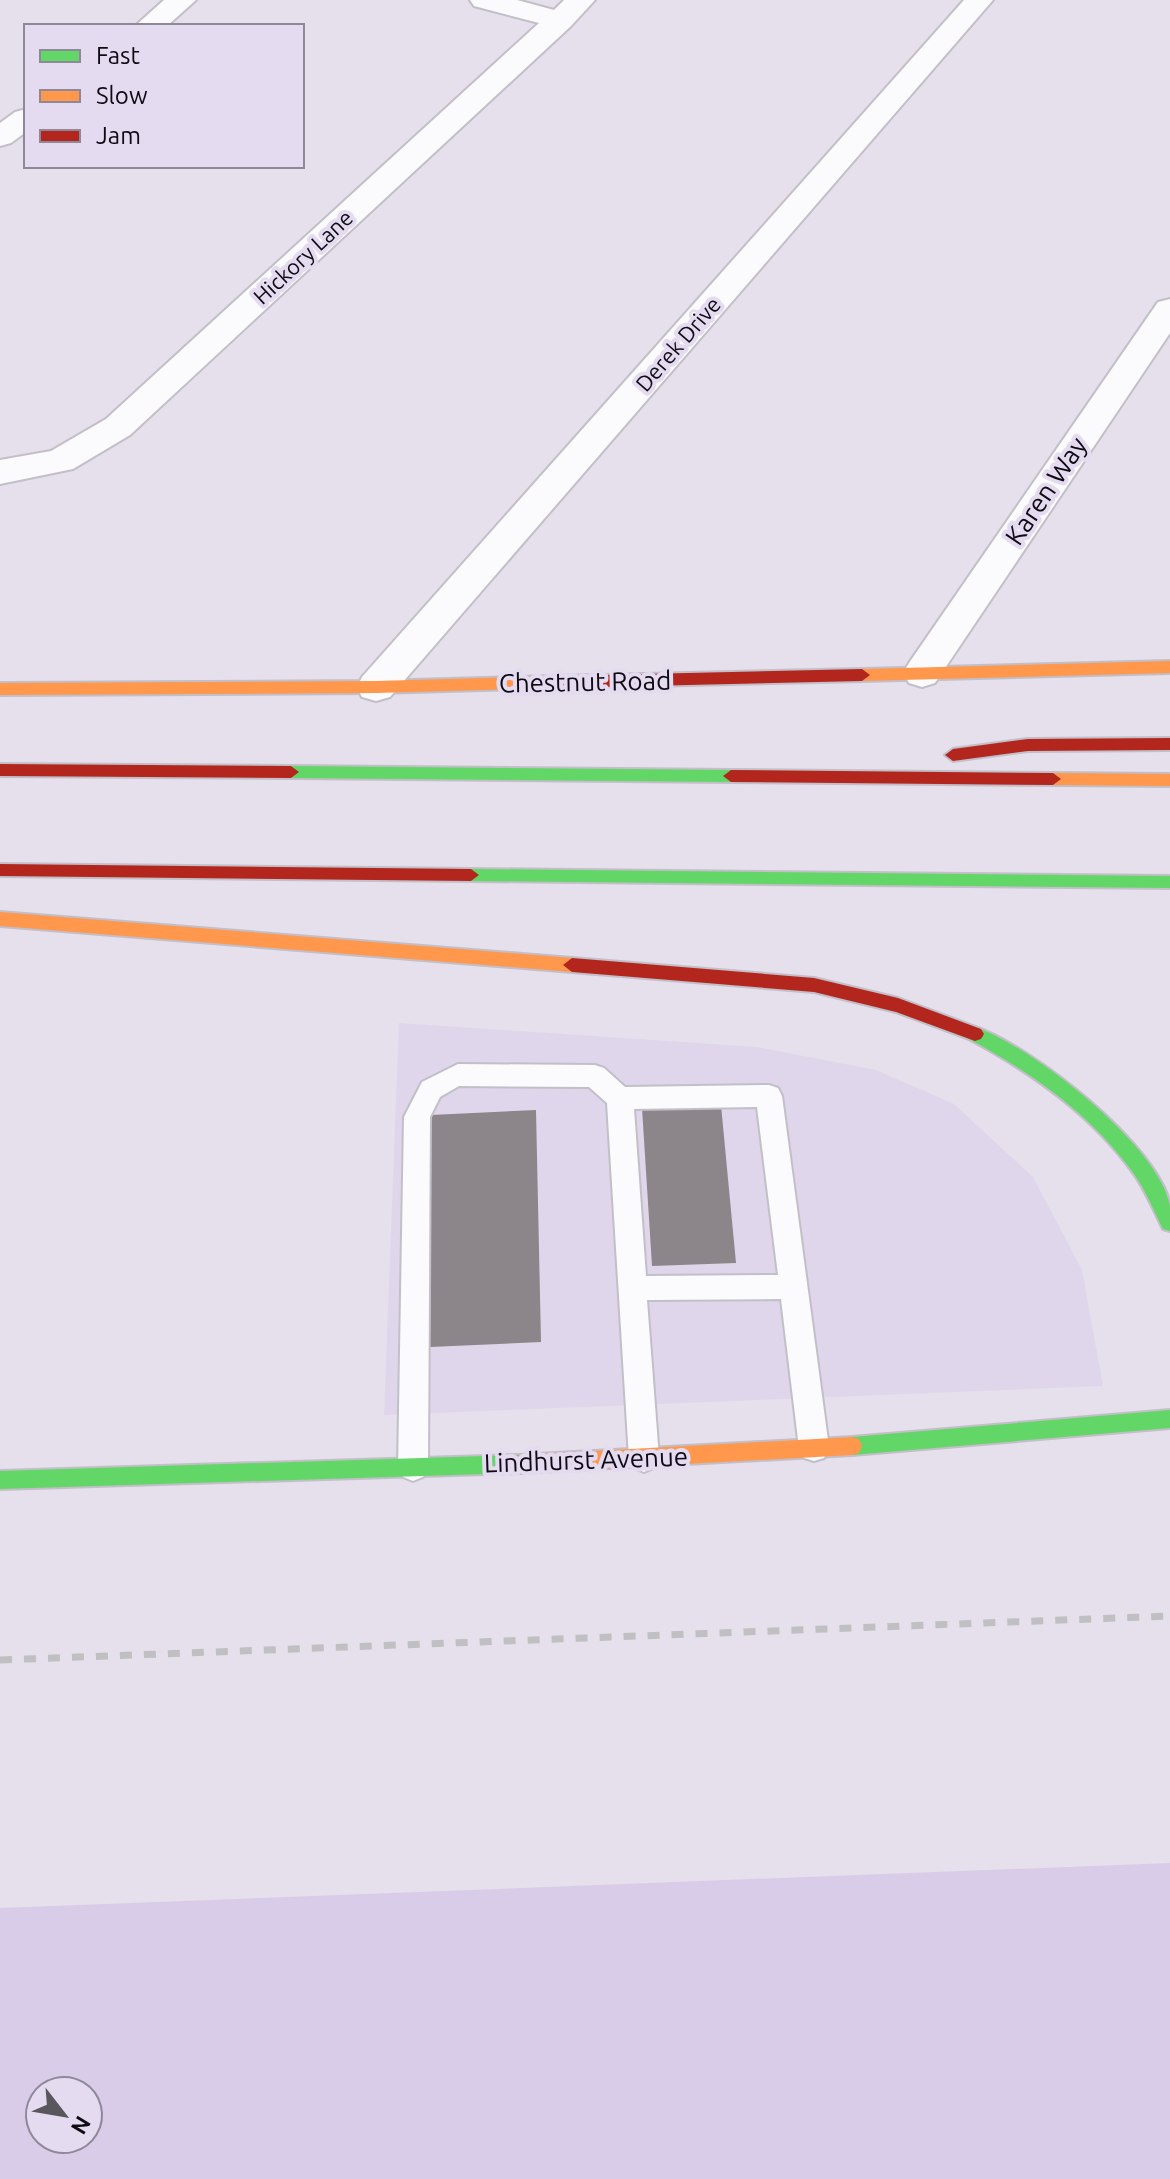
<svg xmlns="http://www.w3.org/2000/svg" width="1170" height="2179" font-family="Ubuntu,sans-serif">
<rect width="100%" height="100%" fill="#e5e0ec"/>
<path fill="#dfd6eb" d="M399,1023l358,24 119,23 78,34 79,73 49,93 21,116 -719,29z"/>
<path fill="#d8cce8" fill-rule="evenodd" d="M1170,1863v316h-1170v-271zM40,2091h48v48h-48z"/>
<path fill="#8c868a" d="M721,1105l15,158 -84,3 -10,-158z
M536,1110l5,232 -111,5 1,-232z"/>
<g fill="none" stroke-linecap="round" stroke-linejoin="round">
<defs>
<path id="lane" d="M458,1064l137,1 9,3 21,19 144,-2 9,3 4,8 47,352 -5,10 -10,3 -10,-3 -5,-10 -18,-149 -134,1 12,158 -5,10 -10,4 -10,-4 -5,-10 -22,-355 -18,-16 -130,-1 -19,11 -10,20 -2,350 -5,10 -10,4 -10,-4 -5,-10 6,-350 18,-35zM757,1107l21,168 -132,1 -12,-167z"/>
<path id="street" d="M164,0h32l-29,26h-32z
M470,0h47l37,10 10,-10h31l-24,26 -441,409 -57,34 -73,15v-24l51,-9 55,-32 433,-396 -65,-17z
M964,0h29l-603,697 -14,4 -14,-4 -5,-10 5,-10z
M26,109v23l-15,11 -11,3v-23l15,-11z
M1170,299v34l-235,350 -13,4 -13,-4 -6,-10 6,-10 249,-361z"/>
<path id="fast" d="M291,766l440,4 8,6 -8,6 -440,-4 -8,-6z
M471,869l699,7v12l-699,-7 -8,-6z
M975,1027c55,18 185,119 195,179 0,8 0,17 0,25l-7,-2c-9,-18 -17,-38 -29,-55 -42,-59 -102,-101 -165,-135l-3,-5 3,-5z
M1170,1410v18l-318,27 -7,-2 -3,-7 3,-7 7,-2z
M520,1455l7,2 3,7 -3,7 -7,2 -520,16v-18z"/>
<path id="slow" d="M1170,661v12l-308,8 -8,-6 8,-6z
M558,676l8,6 -8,6 -182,5 -376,2v-12l376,-2z
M1053,773l117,1v12l-117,-1 -8,-6z
M0,912l572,46 9,7 -9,7 -572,-46z
M852,1437l7,2 3,7 -3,7 -7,2 -332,18 -7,-2 -3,-7 3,-7 7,-2z"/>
<path id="jam" d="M862,669l8,6 -8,6 -304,7 -8,-6 8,-6z
M1170,738v12l-142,1 -75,10 -8,-6 8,-6 75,-10z
M0,764l291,2 8,6 -8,6 -291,-2z
M731,770l322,3 8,6 -8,6 -322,-3 -8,-6z
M0,864l471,5 8,6 -8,6 -471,-5z
M572,958l242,20 84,20 83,31 3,5 -3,5 -6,2 -79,-29 -82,-20 -242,-20 -9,-7z"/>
</defs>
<use href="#lane" stroke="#c2bfc8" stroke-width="4"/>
<use href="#street" stroke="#c2bfc8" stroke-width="4"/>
<use href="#fast" stroke="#c2bfc8" stroke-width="4"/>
<use href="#slow" stroke="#c2bfc8" stroke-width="4"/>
<use href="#jam" stroke="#c2bfc8" stroke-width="4"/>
<use href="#lane" fill="#fbfafc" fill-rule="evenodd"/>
<use href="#street" fill="#fbfafc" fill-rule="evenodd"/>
<use href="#fast" fill="#63d668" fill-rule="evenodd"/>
<use href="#slow" fill="#ff974d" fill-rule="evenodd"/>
<use href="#jam" fill="#b3261e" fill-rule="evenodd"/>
<path stroke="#c0bfc2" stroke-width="7" stroke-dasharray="12 12" stroke-linecap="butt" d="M0,1660l1170,-44"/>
</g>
<g text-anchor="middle" stroke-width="8" stroke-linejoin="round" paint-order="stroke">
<g font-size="22" fill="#0e0b12" stroke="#e4dbf1">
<text transform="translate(303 257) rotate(-43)" y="8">Hickory Lane</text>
<text transform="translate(678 344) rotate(-49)" y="8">Derek Drive</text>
</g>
<g font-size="26" fill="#0e0b12" stroke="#e4dbf1">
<text transform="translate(1046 491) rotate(-56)" y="9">Karen Way</text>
<text transform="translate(585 682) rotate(-1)" y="9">Chestnut Road</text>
<text transform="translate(586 1460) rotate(-2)" y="9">Lindhurst Avenue</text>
</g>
</g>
<rect x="24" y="24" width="280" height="144" fill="#e4dbf1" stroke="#8e8898" stroke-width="2"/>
<rect x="40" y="50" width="40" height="12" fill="#63d668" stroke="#8e8898" stroke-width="2"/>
<text x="96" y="64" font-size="24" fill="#0e0b12">Fast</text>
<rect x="40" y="90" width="40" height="12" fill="#ff974d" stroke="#8e8898" stroke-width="2"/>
<text x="96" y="104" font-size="24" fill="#0e0b12">Slow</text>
<rect x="40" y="130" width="40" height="12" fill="#b3261e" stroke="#8e8898" stroke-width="2"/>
<text x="96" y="144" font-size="24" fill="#0e0b12">Jam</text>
<g transform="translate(64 2115) rotate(121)"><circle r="38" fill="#e4dbf1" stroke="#8e8898" stroke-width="2"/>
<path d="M0-6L14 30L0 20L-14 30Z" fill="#59565e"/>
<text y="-12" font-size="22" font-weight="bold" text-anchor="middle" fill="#0e0b12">N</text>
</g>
</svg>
